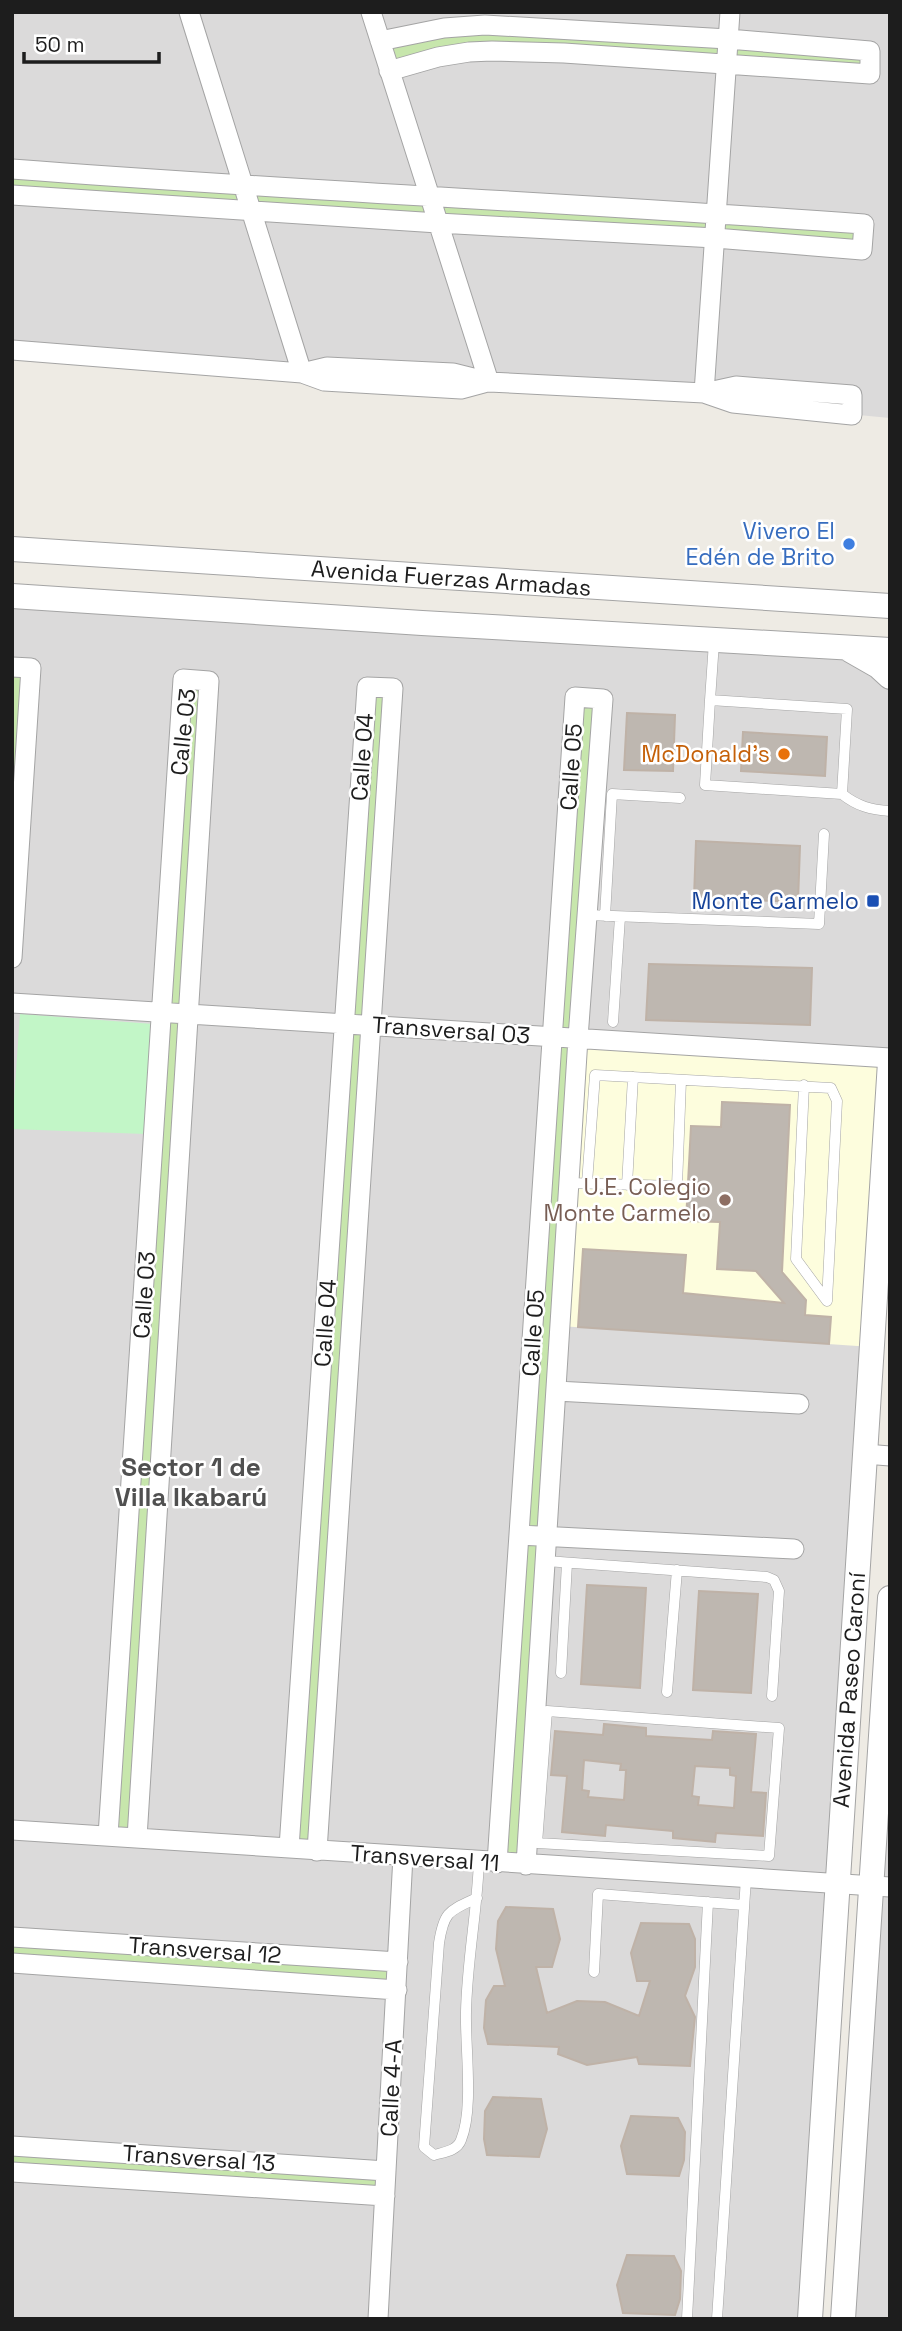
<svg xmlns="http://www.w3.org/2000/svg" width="902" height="2331" font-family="'Space Grotesk',sans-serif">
<rect width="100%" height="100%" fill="#eeebe4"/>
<path fill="#dbdada" d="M12,12h878v406l-157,-15 -721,-53z
M12,596l878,54v412l-80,1257h-798z
M890,1598v721h-47z"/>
<path fill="#fdfddd" d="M578,1038l312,20 -18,289 -312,-21z"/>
<path fill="#c7e6ac" d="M444,28l426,23v23l-378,-23 -103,18 -9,-27z
M12,169l852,55 -2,26 -850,-56z
M12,667l19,1 -19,290z
M184,679l25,2 -72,1157 -29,-2z
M367,687l26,1 -77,1162 -26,-1z
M575,697l28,2 -77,1166 -29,-2z
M12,1938l387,25 -2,27 -385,-27z
M12,2146l375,24 -1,25 -374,-23z"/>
<path fill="#c2f6c7" d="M20,1014l133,10 -8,110 -133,-5z"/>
<path fill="#beb7b0" stroke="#bfb2a7" stroke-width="2" fill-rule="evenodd" d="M627,713l48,2 -2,56 -49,-1z
M743,732l84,5 -2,39 -84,-5z
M696,841l104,5 -2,56 -104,-4z
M649,964l163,4 -2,57 -164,-5z
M722,1102l68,3 -8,167 24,28 -1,15 26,2 -2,27 -251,-17 5,-78 103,6 -3,38 101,10 -28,-32 -39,-2 3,-47 -34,-1 5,-95 30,1z
M587,1585l59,3 -6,100 -59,-4z
M699,1591l59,3 -7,99 -58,-3z
M604,1724l42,4v8l66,4 1,-9 43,3 -5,58 15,1 -3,43 -47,-3 -1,9 -42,-4v-7l-67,-6 -1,11 -43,-4 5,-56 -16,-1 4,-44 48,4zM584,1760l37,4 -1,6h6l-2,30 -36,-3 1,-6 -7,-1zM695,1766l35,2v7l6,1 -2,32 -36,-3 1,-8 -7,-1z
M506,1907l47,2 7,30 -8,28h-16l11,46 30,-12 28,1 34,14 11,-35h-13l-6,-28 10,-30 48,1 6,15v28l-10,29 10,21 -5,49 -51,-2 -2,-7 -50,8 -29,-11 1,-7 -71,-3 -4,-16 2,-28 8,-14h11l-9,-37 2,-28z
M493,2097l48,2 6,30 -8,28 -52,-2 -3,-16 1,-28z
M631,2116l47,2 7,14 -1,28 -5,16 -52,-2 -6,-28z
M627,2255l47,1 7,15 -1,28 -5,16 -52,-2 -6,-28z"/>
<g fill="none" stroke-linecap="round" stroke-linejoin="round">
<defs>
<path id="service" d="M710,700l4,-58
M842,794l5,-85 -137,-9 -5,85 137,9c15,12 29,16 48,17
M587,915l232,9 5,-90
M605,916l7,-122 68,4
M613,1022l7,-105
M804,1085l-8,174 31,42
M569,1183l108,3 4,-106
M587,1183l8,-108 236,13 6,13 -10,200
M627,1185l6,-108
M546,1561l221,16 7,3 5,11 -7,105
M561,1673l6,-110
M667,1692l10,-122
M547,1711l232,17 -10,128 -232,-13z
M477,1898c-28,13 -33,13 -38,45l-15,204 10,8c10,-3 23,-4 27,-15 13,-31 4,-93 5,-128 1,-51 11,-100 13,-151
M594,1972l4,-78 146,11
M687,2319l21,-417
M717,2319l29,-441"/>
<path id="minor" d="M189,12l113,361
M371,12l118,370
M380,41l64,-13 41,-3 243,14 142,12v23l-306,-21 -72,-2 -23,1 -31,5 -49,14
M12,169c284,22 568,34 852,55l-2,26 -147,-12 -277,-15 -426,-28
M12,350l290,23 22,8 137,8 26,-7
M302,373l25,-6 126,6 36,9 215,11 32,-7 116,9v20l-119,-12 -29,-10
M704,393l26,-381
M12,667l19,1 -19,290
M12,1003l878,55
M556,1391l243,13
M865,1454l25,2
M519,1535l275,14
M12,1830l878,57
M108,1836l75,-1157 26,2 -72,1157
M289,1848l78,-1161 26,1 -76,1163
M497,1863l78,-1166 28,2 -25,339 -52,827
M12,1937l386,25
M12,1963l385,27
M12,2146l374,25
M12,2172l373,24
M378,2319l25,-463"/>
<path id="tertiary" d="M12,549l878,57
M12,596l410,27 468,27
M850,650l28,16 12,11
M810,2319l80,-1257
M843,2319l47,-721"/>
</defs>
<use href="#service" stroke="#a4a4a4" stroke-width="11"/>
<use href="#minor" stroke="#a4a4a4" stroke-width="21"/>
<use href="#tertiary" stroke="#a4a4a4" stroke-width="26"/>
<use href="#service" stroke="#fff" stroke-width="10"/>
<use href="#minor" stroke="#fff" stroke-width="19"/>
<use href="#tertiary" stroke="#fff" stroke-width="24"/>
</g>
<circle fill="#3f7fe0" stroke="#fff" stroke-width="2.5" cx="849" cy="544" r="7"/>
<circle fill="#e8710a" stroke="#fff" stroke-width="2.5" cx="784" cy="754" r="7"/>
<rect fill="#1a4fb4" stroke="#fff" stroke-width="2.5" x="866" y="894" width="14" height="14" rx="3.5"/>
<circle fill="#8d6e63" stroke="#fff" stroke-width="2.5" cx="725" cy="1200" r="7"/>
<g text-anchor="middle" stroke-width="5" stroke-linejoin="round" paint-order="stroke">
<g font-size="23" fill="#366cbe" stroke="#fff" text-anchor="end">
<text x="835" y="539">Vivero El<tspan x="835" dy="26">Edén de Brito</tspan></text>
</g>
<g font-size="23" fill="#1d1d1d" stroke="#fff">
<text transform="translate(451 578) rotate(4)" y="8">Avenida Fuerzas Armadas</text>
<text transform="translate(183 732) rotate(-84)" y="8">Calle 03</text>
<text transform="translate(362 757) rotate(-86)" y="8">Calle 04</text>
<text transform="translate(571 767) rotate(-86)" y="8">Calle 05</text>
<text transform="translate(451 1030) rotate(4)" y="8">Transversal 03</text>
<text transform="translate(144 1295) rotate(-86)" y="8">Calle 03</text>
<text transform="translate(325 1323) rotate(-86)" y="8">Calle 04</text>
<text transform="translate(533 1333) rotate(-86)" y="8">Calle 05</text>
<text transform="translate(849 1690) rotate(-86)" y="8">Avenida Paseo Caroní</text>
<text transform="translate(425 1858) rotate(4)" y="8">Transversal 11</text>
<text transform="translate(205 1950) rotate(4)" y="8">Transversal 12</text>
<text transform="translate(391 2088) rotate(-87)" y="8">Calle 4-A</text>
<text transform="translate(199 2158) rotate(4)" y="8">Transversal 13</text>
</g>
<g font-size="23" fill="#c56008" stroke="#fff" text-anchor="end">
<text x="770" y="762">McDonald's</text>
</g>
<g font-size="23" fill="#164399" stroke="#fff" text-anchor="end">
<text x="859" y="909">Monte Carmelo</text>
</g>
<g font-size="23" fill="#785e54" stroke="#fff" text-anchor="end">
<text x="711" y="1195">U.E. Colegio<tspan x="711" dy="26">Monte Carmelo</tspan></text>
</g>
<g font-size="26" font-weight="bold" fill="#505050" stroke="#fff">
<text x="191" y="1476">Sector 1 de<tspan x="191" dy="30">Villa Ikabarú</tspan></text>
</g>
</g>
<rect width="902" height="2331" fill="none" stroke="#1d1d1d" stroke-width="28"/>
<path d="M24 52v10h135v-10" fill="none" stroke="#1d1d1d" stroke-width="3.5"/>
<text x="35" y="52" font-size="21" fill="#1d1d1d" stroke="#ffffff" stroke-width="5" paint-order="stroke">50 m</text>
</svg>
